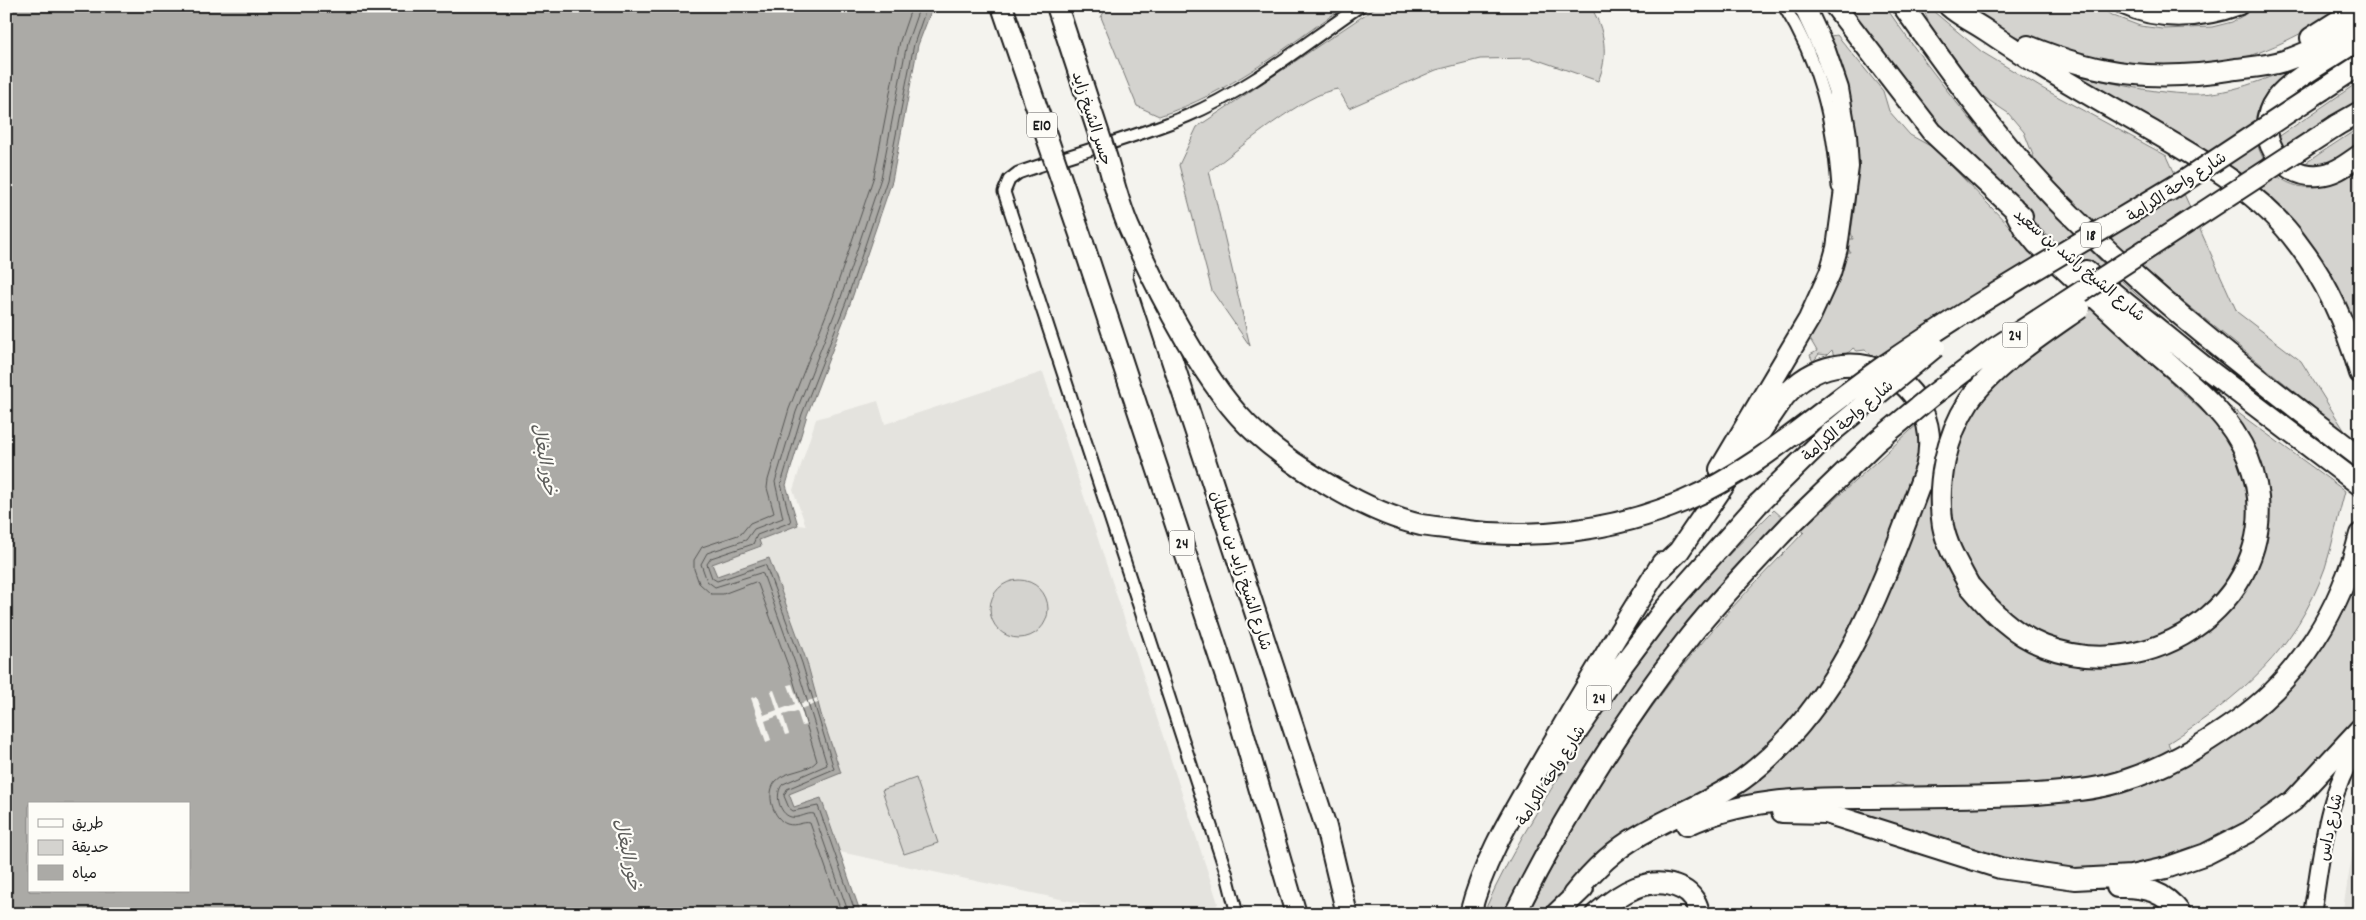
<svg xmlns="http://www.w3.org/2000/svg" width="2366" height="920" font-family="Dekko,'Playpen Sans Arabic',sans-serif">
<rect width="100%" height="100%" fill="#f4f3ee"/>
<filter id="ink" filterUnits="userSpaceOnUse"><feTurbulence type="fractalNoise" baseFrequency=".02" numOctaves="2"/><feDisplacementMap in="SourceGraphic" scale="10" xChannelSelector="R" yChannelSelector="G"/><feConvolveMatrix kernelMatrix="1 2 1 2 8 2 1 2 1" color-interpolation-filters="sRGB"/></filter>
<g filter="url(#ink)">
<path fill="#e4e3de" d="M1043,372l175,531 -6,11h-82l-290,-62 -19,-54 -27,9 -5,-13 52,-21 -20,-59 -14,-52 -38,-104 -52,18 -6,-13 50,-16 -3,-7 40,-15 8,1 -13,-36 23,-71 62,-18 7,23z
M2360,811v103h-18z"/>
<path fill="#d4d3cf" stroke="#787876" d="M1108,6h237c-59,41 -117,88 -186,110l-22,-10 -36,-89z
M1378,6h212c15,22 19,51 8,75l-66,-23 -52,1 -44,11 -87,38 -11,-19c-32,3 -100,61 -129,82l41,175 -38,-55 -33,-126 18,-38z
M1846,6h39c72,105 156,201 250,287 66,62 141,114 213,168v12c-104,-80 -211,-157 -309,-245 -73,-65 -136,-142 -193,-222z
M1922,6h5l55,46 58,35 127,69 70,156 64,49 45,72 -219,-177 -91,-93 -12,-31 -16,-19 -27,-18 -49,-66z
M1961,6h137l13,9 29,11 23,3 49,-2 20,-5 27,-16h88c-42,27 -83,49 -131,59 -16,3 -34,2 -49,1 -51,-2 -101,-11 -149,-29 -20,-7 -39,-21 -57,-31z
M1837,35l46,56 6,20 21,24 24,13 108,112 -159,95 -10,1 -8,-6 -8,1 -4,-3c-6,8 -11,5 -19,8l-2,-6 -5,5 -8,-1 -6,8 -3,-7 7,-4 -7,-12 23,-50 11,-32 4,-1h-4l2,-4h4l-3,-6 2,-7h4l-2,-7c11,-64 7,-137 -21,-196z
M2318,57c-15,10 -39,23 -50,35 -29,32 -6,91 36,95 21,2 39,-11 56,-22v192l-59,-117 -240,-168c46,9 93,23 140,22 41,-2 80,-22 117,-37z
M2360,81v21l-82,55 -7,-15z
M2360,127v19l-39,22 -20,-2z
M2092,309l112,104h5l28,37 13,52 -4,41 -21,46 -38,35 -50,21 -59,2 -41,-13 -36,-24 -33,-42 -14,-38 -4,-45 8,-43 20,-38 21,-24 60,-48z
M2219,399l126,92c-7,25 -12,52 -20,77 -29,82 -86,130 -157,175l3,7 -51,22 -53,12 -160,6 2,-3 -12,-4 -12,7 -163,14 64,-52 148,-283 21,108 121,85 141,-41 18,-18 15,-22 11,-25 7,-27v-41l-7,-27 -12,-25z
M1921,421l4,21 -52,148 -57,105 -61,67 -173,110 -40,42h-17l5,-4c49,-98 109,-194 181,-278 29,-35 62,-67 93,-100l-3,-2z
M1774,510l18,16 -101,105 -180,283h-28c31,-70 72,-133 116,-196 32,-47 65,-93 103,-135 23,-26 48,-49 72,-73z
M2360,557v160l-75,78 -59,41 -80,27 -44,7 -65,-1 -177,-52 1,-8 208,-7 61,-13 61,-26 51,-34z
M990 609a29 29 0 1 1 58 0a29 29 0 1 1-58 0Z
M916,778l22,65 -34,11 -22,-64z"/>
<path fill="#abaaa6" stroke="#72716f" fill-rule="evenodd" d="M6,6h927l-15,39 -26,136 -42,123 -43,111 -21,70 12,40 -39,15 2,6 -49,18 5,12 52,-18 38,104 14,52 20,59 -52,21 5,13 27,-9 40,116h-855zM29,804h160v87h-160z"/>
<path fill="#f4f3ee" d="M792,684l7,20 18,-6 1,5 -17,6 5,16 -4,1 -5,-15 -14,4 6,19 -4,1 -7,-19 -13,5 6,19 -5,2 -15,-44 6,-2 7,19 13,-5 -6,-19 3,-1 7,19 14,-5 -7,-19z"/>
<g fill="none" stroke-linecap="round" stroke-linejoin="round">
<path stroke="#555553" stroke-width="1" d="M842,914l-32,-91c-7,-2 -14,4 -23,1 -14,-5 -22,-31 -11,-43 10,-11 32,-9 41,-20l-25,-85 -34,-92 -3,-2 -32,12h-12l-12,-11 -5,-14v-9l8,-13 39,-13 9,-11 24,-10 -7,-25 1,-8 21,-71 44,-112 41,-121 26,-135 12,-35
M849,914l-35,-100c-7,-2 -14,5 -23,3 -12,-3 -17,-24 -8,-33l44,-19 -28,-91 -36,-100 -3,-1 -45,14 -8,-6 -6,-17 6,-11 39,-13 8,-11 29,-11 -8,-36 21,-70 44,-112 41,-122 26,-135 13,-37
M856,914l-38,-108 -25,5 -4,-3 -5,-12 3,-7 47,-20 -32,-106 -36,-97 -2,-1 -47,16 -5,-3 -5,-14 4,-6 42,-14 4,-9 34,-13 -10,-38 21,-70 44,-112 41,-122 27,-136 13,-38"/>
<defs>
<path id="street" d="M1784,6c36,57 49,114 54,181
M1237,914l-10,-39 -223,-683 5,-12 9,-7c56,-20 114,-34 169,-57 62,-26 117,-72 173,-110"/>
<path id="secondary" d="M2123,6c37,17 79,14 117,0
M2312,914c10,-56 13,-122 48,-169"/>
<path id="highway" d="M1835,6l97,126 90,84
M1903,6c53,75 107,150 173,214 88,87 186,162 284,237
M1949,6c11,10 25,16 38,25 53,36 109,68 165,100 52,30 110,63 146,113 30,39 48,82 62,129
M2311,38l49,-31
M2360,39c-22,15 -70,40 -84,60 -24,33 3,80 43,76 16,-1 28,-11 41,-20
M2028,46c74,30 130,36 208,23 16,-2 32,-3 48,-8 27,-9 51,-22 76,-35
M2322,90l38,-25
M2337,125l23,-13
M1083,243l151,458 62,213
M2086,271l116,94 158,120
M1144,275l182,552 21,87
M1720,469l89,-150 21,-46 7,-25 11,-81 -2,-32 -8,-46 -13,-38 -21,-45
M1969,585c21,25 44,49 75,61 118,46 254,-63 204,-188 -19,-47 -63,-79 -100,-112 -37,-34 -74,-68 -111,-102l-13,-16 -11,-21
M1555,764l66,-97 42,-56 95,-107
M1782,812l44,1 174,55 75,11 56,-3 35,-8 40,-14 43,-22 44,-31 67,-72
M1687,825c54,-25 114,-27 173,-27 58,-1 118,0 176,-4 28,-2 57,-4 84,-12 43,-13 80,-35 117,-61 62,-43 105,-114 123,-187
M2117,887c27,-1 47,4 64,27
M1573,895c19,-24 40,-45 67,-60 34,-20 71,-33 103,-56 102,-76 140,-197 183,-311 23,-90 -83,-140 -142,-71l-105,154 -24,23
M1470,914c13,-53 43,-101 70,-148 39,-69 80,-136 122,-203
M1515,914c49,-98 107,-192 175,-278 31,-39 67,-76 101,-112
M1556,914l27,-26
M1596,914c24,-21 54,-41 86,-25 10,5 16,15 17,25"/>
</defs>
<use href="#street" stroke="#1c1c1c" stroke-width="15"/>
<use href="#secondary" stroke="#1c1c1c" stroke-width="20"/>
<use href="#highway" stroke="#1c1c1c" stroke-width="24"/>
<use href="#street" stroke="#fdfcf7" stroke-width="11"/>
<use href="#secondary" stroke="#fdfcf7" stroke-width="16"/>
<use href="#highway" stroke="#fdfcf7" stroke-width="20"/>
<defs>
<path id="highway-bridge" d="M1002,6l81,237
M1057,6c17,51 33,102 50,153 7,24 13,50 24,73 27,60 76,157 124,200 41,37 113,81 166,93 13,2 26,3 38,5 75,10 155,1 225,-29 75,-32 136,-91 203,-137 94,-65 194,-121 293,-181
M2169,191l153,-101
M1758,504l70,-69 107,-88
M1791,524l85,-82 53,-44 66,-50 342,-223
M1969,585c-10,-19 -22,-38 -26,-59 -7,-42 3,-90 26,-125 23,-34 77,-69 111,-93"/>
</defs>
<use href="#highway-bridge" stroke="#1c1c1c" stroke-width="24" stroke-linecap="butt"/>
<use href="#highway-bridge" stroke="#fdfcf7" stroke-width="20"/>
</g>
</g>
<g text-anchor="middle" stroke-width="4.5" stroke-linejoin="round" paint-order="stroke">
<g fill="#fdfcf7" stroke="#605f5e" stroke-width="1">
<rect x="1027" y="112.5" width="30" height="25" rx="4"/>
<rect x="2081" y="222.5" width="20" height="25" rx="4"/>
<rect x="2002.5" y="322.5" width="25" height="25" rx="4"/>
<rect x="1169.5" y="530.5" width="25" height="25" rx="4"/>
<rect x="1586.5" y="685.5" width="25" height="25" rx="4"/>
</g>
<g font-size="15" font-weight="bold" fill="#1c1c1c">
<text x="1042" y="130">E10</text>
<text x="2091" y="240">18</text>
<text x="2015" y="340">24</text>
<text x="1182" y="548">24</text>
<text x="1599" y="703">24</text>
</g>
<g font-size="16" fill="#1c1c1c" stroke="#fdfcf7">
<text transform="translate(1093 118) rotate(72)" y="6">جسر الشيخ زايد</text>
<text transform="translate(2176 186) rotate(-33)" y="6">شارع واحة الكرامة</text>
<text transform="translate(2080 264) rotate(40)" y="6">شارع الشيخ راشد بن سعيد</text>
<text transform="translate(1847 420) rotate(-41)" y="6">شارع واحة الكرامة</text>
<text transform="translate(1242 570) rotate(72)" y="6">شارع الشيخ زايد بن سلطان</text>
<text transform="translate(1550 775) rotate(-58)" y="6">شارع واحة الكرامة</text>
<text transform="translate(2329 827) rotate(-78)" y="6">شارع داس</text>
</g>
<g font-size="18" font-style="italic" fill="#5c5c5a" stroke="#fdfcf7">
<text transform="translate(545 459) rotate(80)" y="6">خور البغال</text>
<text transform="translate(628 854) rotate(78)" y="6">خور البغال</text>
</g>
</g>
<rect width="2366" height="920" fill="none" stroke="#fdfcf7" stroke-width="25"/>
<rect x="12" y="12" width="2341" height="895" fill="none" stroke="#1c1c1c" stroke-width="2" filter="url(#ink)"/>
<rect x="28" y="802" width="162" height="90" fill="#fdfcf7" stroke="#a3a29f"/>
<rect x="38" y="819" width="25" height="8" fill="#fdfcf7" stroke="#a3a29f"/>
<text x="72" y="828" font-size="15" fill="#1c1c1c">طريق</text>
<rect x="38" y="840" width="25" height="15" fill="#d4d3cf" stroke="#a3a29f"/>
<text x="72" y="852" font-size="15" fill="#1c1c1c">حديقة</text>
<rect x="38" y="865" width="25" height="15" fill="#abaaa6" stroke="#a3a29f"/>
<text x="72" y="878" font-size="15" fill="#1c1c1c">مياه</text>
</svg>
